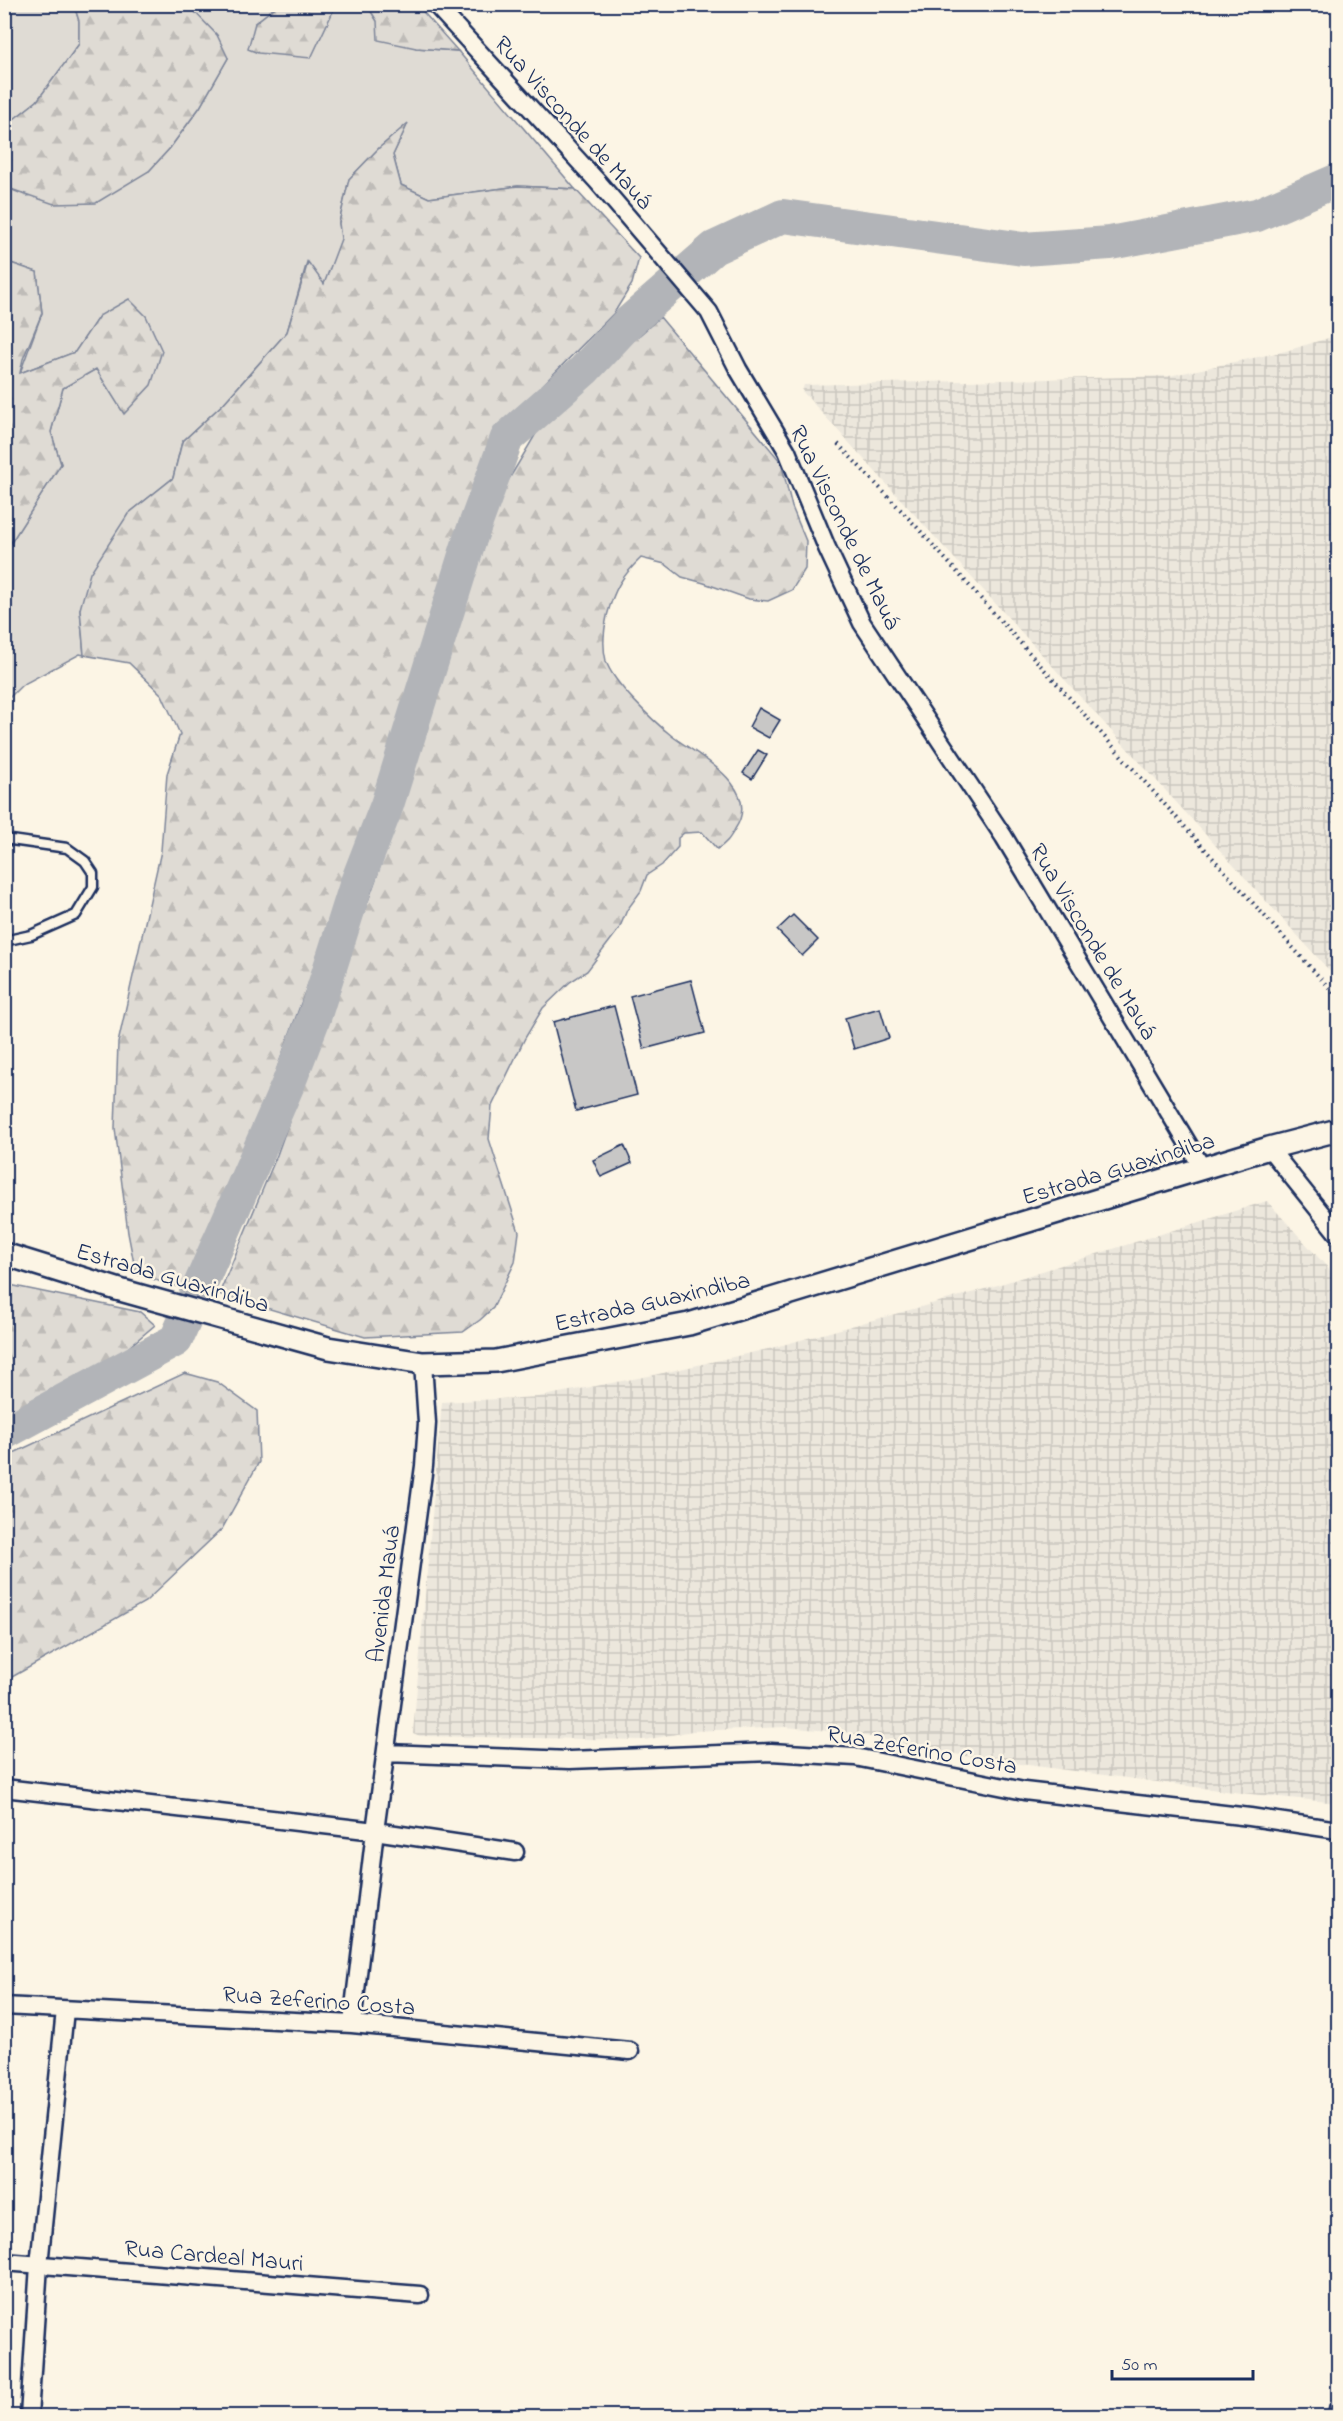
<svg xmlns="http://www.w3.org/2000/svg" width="1343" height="2421" font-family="'Indie Flower',sans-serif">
<defs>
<pattern id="industrial-grid" width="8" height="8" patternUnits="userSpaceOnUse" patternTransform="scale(1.5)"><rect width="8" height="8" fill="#ece7dc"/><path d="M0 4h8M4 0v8" fill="none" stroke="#cac6bf"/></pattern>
<pattern id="forest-firs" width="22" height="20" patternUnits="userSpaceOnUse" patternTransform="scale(1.5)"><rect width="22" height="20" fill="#dfdbd4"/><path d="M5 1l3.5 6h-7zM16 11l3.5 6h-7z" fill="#bfbcb8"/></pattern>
</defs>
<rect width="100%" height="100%" fill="#fcf5e5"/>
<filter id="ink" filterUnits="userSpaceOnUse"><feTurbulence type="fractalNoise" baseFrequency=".0167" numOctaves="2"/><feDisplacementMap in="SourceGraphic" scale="12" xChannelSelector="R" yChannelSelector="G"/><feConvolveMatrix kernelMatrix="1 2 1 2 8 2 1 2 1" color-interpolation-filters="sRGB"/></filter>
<g filter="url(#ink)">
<path fill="url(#industrial-grid)" d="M1338,335v645l-536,-589 2,-6 365,-9 117,-25z
M1267,1201l71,78v524l-97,-10 -266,-35 -125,-25 -64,-6 -94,4 -47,9 -225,-4 -7,-3 29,-331 96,-5 116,-22 114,-26 207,-57z"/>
<path fill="#dfdbd4" stroke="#7d8599" stroke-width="1.5" d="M336,4l31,1 10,16 39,27 42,3 117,138 -57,-3 -89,12 -28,-13 -8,-30 14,-30 -28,23 -30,31 -10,44 3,16 -18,46 -17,-23 -20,70 -64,72 -41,38 -9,36 -45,36 -48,95 4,46 -4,-1 -58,31 -17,17v-150l56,-88 -10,-32 12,-44 33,-19 28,44 -25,-97 -24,36 -55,21 22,-60 -5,-41 -32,-11v-74l22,9 122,-25 21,-23 30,-41 28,-49 -40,-53h90l-23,18 56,34z
M5,5h69l5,16v23l-42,57 -32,25 -1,-67 3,-6z"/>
<path fill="url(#forest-firs)" stroke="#7d8599" stroke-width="1.5" d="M74,5h114l29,30 11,23 -28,49 -30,41 -21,23 -53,32 -42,1 -49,-17v-61l32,-25 42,-57v-23z
M278,5h58l-25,53 -53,-5 -10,-4 7,-26z
M367,5h50l41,46 -42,-3 -38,-8 -1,-19z
M408,123l-15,32 8,30 28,13 89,-12 57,3 64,69 -7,26 -18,29 -96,97 -39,86 -101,298 -110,299 -86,195 -46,-14 -8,-41 -13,-105 3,-85 43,-192 6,-77 13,-40 -18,-39 -33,-32 -45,-8 -4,-46 10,-36 38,-59 45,-36 9,-36 41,-38 64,-72 21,-70 16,22 17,-45 -2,-16 10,-44 30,-31z
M5,261l32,11 5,41 -19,46 -3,14 55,-21 24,-36 30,-17 17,17 16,35 -11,34 -27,29 -28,-45 -33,19 -12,44 10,32 -56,88z
M660,317l121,145 11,45 14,34 -1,28 -13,21 -24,11 -19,-2 -45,-16 -22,-6 -17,-13 -24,-6c-20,19 -27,32 -34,58 -3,14 -5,30 -1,45 7,22 47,60 66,75 26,20 91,51 63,93 -5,9 -9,15 -18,20l-15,-17 -18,1 -6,5v9l-16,18 -15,10 -6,16 -14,19 -8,19 -32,42 -17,11 -27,26 -18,30 -33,68 -3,33 30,93 -4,30 -22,46 -13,12 -17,12 -98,5 -146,-43 58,-139 100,-279 126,-387 41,-69z
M5,1284l135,28 15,13 -26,22 -13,16 -111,55z
M185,1373l32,9 40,29 2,51 -37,67 -77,73 -133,75 -7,1v-221z"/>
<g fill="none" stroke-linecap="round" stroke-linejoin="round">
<path stroke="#b2b4b8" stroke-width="34" d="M4,1433l172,-93 113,-258 26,-67 41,-130 31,-80 83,-266 37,-101 77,-68 45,-48 85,-74 69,-32 240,33 87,-6 147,-28 81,-35"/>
</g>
<path fill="#c8c7c6" stroke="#1b2f5e" stroke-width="1.5" d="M759,708l21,12 -11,18 -20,-11z
M758,750l9,5 -15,24 -9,-6z
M793,915l25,25 -16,16 -25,-26z
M691,980l14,53 -61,16 -14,-53z
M614,1006l23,89 -61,16 -23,-89z
M880,1008l9,30 -35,11 -9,-31z
M624,1145l8,18 -31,14 -8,-17z"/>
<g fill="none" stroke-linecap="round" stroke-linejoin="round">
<defs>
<path id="service" d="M4,839l63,9 18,13 8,12v14l-17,28 -45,20 -27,6"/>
<path id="minor" d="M435,4l162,177 112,131 29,57 49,82 40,97 35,75 142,214 199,332
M1269,1148l69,86
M386,1753l184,7 201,-8 84,5 169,34 226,26 88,13
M4,1788l371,43 140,21
M4,2006l348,18 278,27
M352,2024l23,-193 49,-365 3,-43 -4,-60
M4,2262l416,33
M29,2416l10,-151 26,-255
M1337,2416l1,-7"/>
<path id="tertiary" d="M4,1254l116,36 208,58 95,15 73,-2 193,-37 580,-176 69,-18"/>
</defs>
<use href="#service" stroke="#1b2f5e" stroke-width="13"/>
<use href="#minor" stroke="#1b2f5e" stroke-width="21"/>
<use href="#tertiary" stroke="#1b2f5e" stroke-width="26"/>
<path stroke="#1b2f5e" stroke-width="4" stroke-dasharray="1.5 4.5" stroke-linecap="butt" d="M838,444l77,81 423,473"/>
<use href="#service" stroke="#fcf5e5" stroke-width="8"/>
<use href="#minor" stroke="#fcf5e5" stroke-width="16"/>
<use href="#tertiary" stroke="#fcf5e5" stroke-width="21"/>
</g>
</g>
<g text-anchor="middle" stroke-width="5" stroke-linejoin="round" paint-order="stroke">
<g font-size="24" fill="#1b2f5e" stroke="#fcf5e5">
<text transform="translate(574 122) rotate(48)" y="8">Rua Visconde de Mauá</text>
<text transform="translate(846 527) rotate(64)" y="8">Rua Visconde de Mauá</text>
<text transform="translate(1094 941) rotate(59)" y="8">Rua Visconde de Mauá</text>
<text transform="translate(1118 1168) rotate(-17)" y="8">Estrada Guaxindiba</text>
<text transform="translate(173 1277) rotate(16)" y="8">Estrada Guaxindiba</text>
<text transform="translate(652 1301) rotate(-13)" y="8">Estrada Guaxindiba</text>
<text transform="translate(383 1594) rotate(-83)" y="8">Avenida Mauá</text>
<text transform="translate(922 1749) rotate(10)" y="8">Rua Zeferino Costa</text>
<text transform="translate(319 2000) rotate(4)" y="8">Rua Zeferino Costa</text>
<text transform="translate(214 2255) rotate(5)" y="8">Rua Cardeal Mauri</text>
</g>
</g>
<rect width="1343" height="2421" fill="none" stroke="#fcf5e5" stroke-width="24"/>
<rect x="12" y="12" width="1319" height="2397" fill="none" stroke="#1b2f5e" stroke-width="2" filter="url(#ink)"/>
<path d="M1112 2370v9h141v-9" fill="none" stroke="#1b2f5e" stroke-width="3"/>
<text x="1121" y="2370" font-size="18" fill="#1b2f5e" stroke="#fcf5e5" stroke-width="4.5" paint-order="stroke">50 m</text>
</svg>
